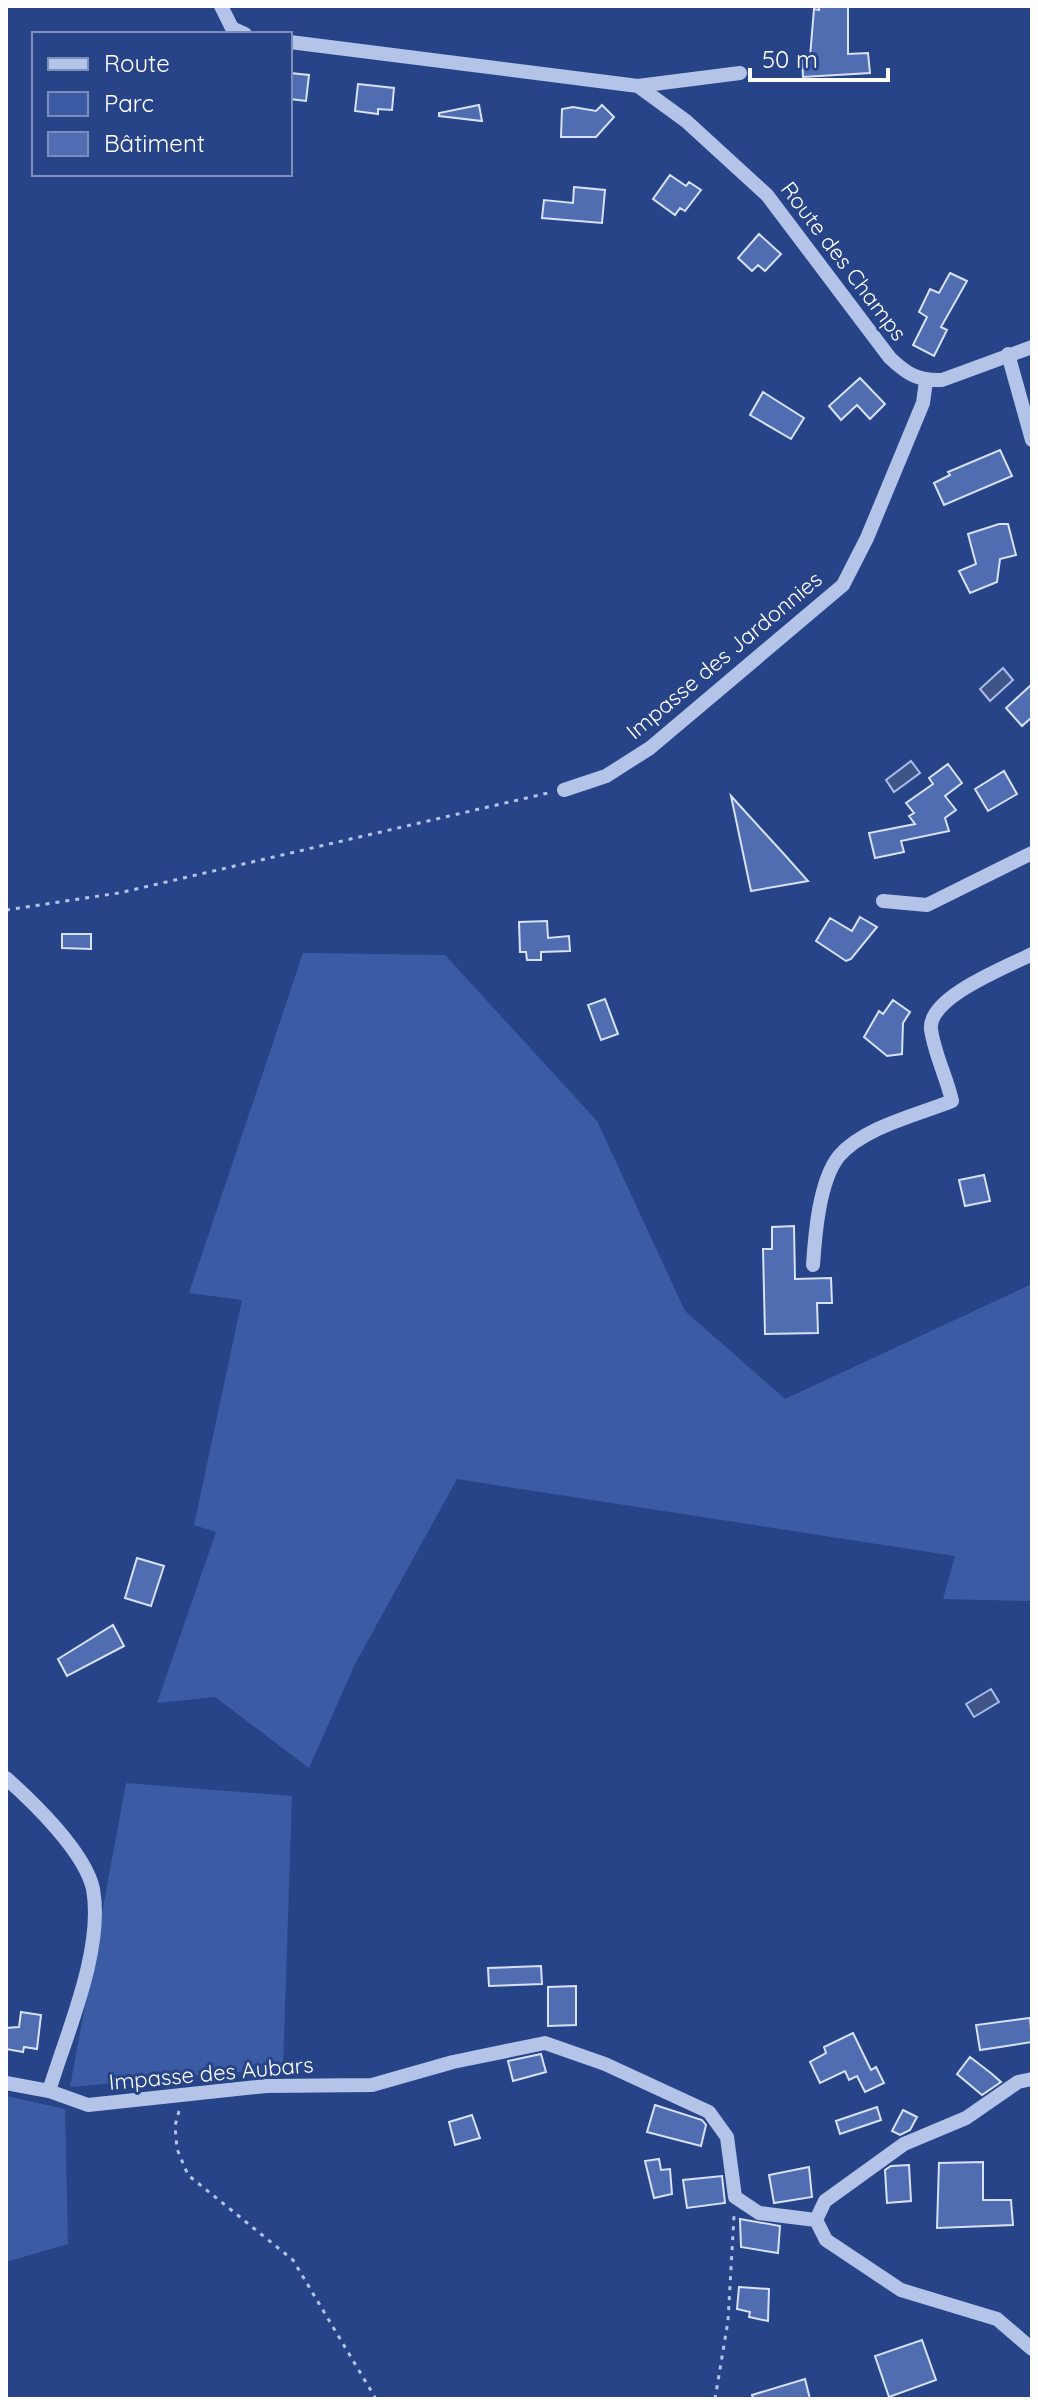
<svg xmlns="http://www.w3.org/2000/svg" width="1038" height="2405" font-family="Quicksand,sans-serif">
<rect width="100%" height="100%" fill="#274489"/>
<path fill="#3b5ca5" d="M303,953l142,2 152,166 88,190 100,88 247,-115v317l-89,-2 12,-43 -498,-77 -102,185 -46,104 -94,-71 -58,6 59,-171 -22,-7 48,-225 -53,-7z
M126,1783l166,13 -9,272 -213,19z
M6,2096l59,13 3,135 -62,18z"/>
<path fill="#3f5587" stroke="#a8bde9" stroke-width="2" d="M1003,668l10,12 -23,21 -10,-12z
M911,761l9,12 -26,19 -8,-12z
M991,1689l8,13 -25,15 -8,-13z"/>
<path fill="#4f6db0" stroke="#d7e1f7" stroke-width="2" d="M819,6h29v48l20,-1 2,20 -67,4 -1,-20h8l4,-48 5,1z
M290,73l19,2 -3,26 -16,-2z
M358,84l36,4 -2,22 -14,-1v5l-23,-3z
M479,105l3,16 -43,-5v-3z
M602,105l12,12 -18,20h-35l1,-28 11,-2 23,4z
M670,175l16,11 3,-4 12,8 -16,21 -5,-3 -5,7 -22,-16z
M574,187l31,3 -3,33 -60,-5 2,-18 29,3z
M759,234l22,20 -16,17 -7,-6 -6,6 -14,-13z
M950,273l17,8 -26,46 6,3 -13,26 -21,-11 14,-28 -8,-5 11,-23 9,4z
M860,378l25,26 -15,15 -13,-14 -16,15 -12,-14z
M763,392l41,26 -13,21 -41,-24z
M1000,450l12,26 -68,29 -10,-22 16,-8 -2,-3z
M999,524h9l8,31 -16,4 -3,23 -27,11 -11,-22 17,-7 -8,-30z
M1032,684v33l-10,9 -16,-18z
M948,764l14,19 -17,13 11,14 -11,8 4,13 -48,10 3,11 -29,6 -6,-25 46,-9 -6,-8 5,-3 -8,-10 27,-19 -4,-6z
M1004,771l13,23 -29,17 -13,-22z
M731,796l52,57 25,28 -57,10z
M860,917l17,10 -26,32 -5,2 -30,-20 14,-23 22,13z
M547,921l1,17 21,-2 1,15 -29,1v8h-14l-1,-8h-6l-1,-30z
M62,934h29v15l-29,-1z
M605,999l13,35 -17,6 -13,-35z
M893,1000l17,12 -7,11 -1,31 -15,2 -23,-19 15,-26 4,3z
M984,1175l6,26 -25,5 -6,-26z
M794,1226l1,53 36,-1 1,25h-15l1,30 -53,1 -2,-85h9v-22z
M137,1558l27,8 -13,40 -26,-8z
M113,1625l11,21 -57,30 -9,-17z
M541,1966l1,18 -53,2 -1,-18z
M576,1986v39l-28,1v-39z
M21,2012l20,3 -4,34 -13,-2 -1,5 -17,-3v-21l13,-1z
M1030,2018l2,24 -52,8 -4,-25z
M853,2033l18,37 5,-3 8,16 -19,9 -8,-16 -8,4 -4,-9 -25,12 -10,-21 16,-9 -2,-6z
M541,2054l5,18 -33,9 -5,-20z
M970,2057l22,17 9,8 -19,13 -25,-21z
M655,2105l47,15 4,5 -5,21 -54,-14z
M877,2107l4,13 -41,14 -4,-13z
M903,2110l14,7 -7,13 -10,5 -8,-4z
M472,2115l8,23 -25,7 -6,-23z
M659,2159l2,11 9,-1 2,25 -18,4 -9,-37z
M983,2162v38h28l2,25 -76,3 2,-65z
M909,2165l2,36 -24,2 -2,-33 6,-4z
M809,2167l3,30 -38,6 -5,-28z
M722,2176l3,27 -38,5 -4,-28z
M740,2219l40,7 -2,27 -37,-6z
M739,2287l30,2 -1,32 -19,-4 1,-5 -13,-3z
M922,2340l14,40 -47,17 -14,-41z
M805,2379l5,20h-57l-1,-4z"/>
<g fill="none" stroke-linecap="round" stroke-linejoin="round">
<path stroke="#b4c4e9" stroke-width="3" stroke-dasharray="4 6" stroke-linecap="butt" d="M6,910l113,-17 429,-100
M179,2111l-4,15 2,23 11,26 105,85 83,139
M715,2399l13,-78 6,-105"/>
<path stroke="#b4c4e9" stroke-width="14" d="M221,6l11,22 13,6
M290,42l348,44 48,35 81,74 123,163c17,16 28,23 52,22l90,-33
M638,86l102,-13
M1008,354l24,86
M564,790l42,-14 44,-28 193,-163 24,-47 56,-135 3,-22
M883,901l44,4 105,-52
M813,1265c2,-30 6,-84 26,-109 25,-29 78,-41 113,-55 -5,-23 -18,-48 -21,-72 -3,-32 76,-62 101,-75
M6,1778c27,24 79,74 87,111 11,60 -26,143 -44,202
M1032,2079l-14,3 -52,36 -62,26 -79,57 -9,19 10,20 75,50 96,29 35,30
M6,2083l43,8 39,14 178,-19 106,-1 81,-23 92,-19 60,21 104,48 18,25 8,60 24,16 57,7"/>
</g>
<g text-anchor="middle" stroke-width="6" stroke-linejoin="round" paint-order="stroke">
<g font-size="22" fill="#fff" stroke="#274489">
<text transform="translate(844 261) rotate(53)" y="8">Route des Champs</text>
<text transform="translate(724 655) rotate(-40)" y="8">Impasse des Jardonnies</text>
<text transform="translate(211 2073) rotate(-5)" y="8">Impasse des Aubars</text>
</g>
</g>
<rect width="1038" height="2405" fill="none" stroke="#ffffff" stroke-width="16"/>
<rect x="32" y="32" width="260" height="144" fill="#274489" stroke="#7d8fb8" stroke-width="2"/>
<rect x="48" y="58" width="40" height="12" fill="#b4c4e9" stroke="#7d8fb8" stroke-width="2"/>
<text x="104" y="72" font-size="24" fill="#ffffff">Route</text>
<rect x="48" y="92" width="40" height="24" fill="#3b5ca5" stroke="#7d8fb8" stroke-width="2"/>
<text x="104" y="112" font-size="24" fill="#ffffff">Parc</text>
<rect x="48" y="132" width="40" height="24" fill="#4f6db0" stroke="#7d8fb8" stroke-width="2"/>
<text x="104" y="152" font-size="24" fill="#ffffff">Bâtiment</text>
<path d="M750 68v12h138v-12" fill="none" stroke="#ffffff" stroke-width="4"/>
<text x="762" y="68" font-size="24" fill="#ffffff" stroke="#274489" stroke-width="6" paint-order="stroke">50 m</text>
</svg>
